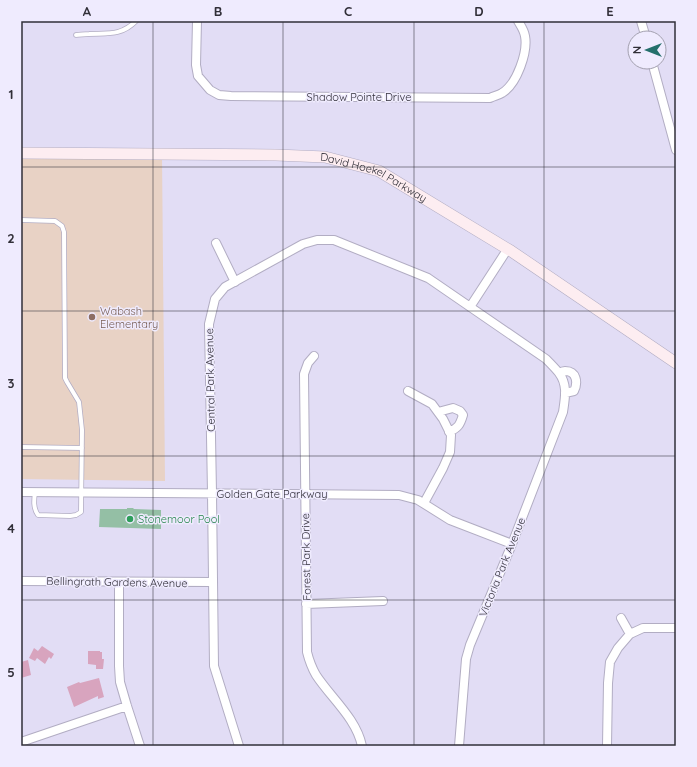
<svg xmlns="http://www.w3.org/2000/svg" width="697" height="767" font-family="Quicksand,sans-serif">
<rect width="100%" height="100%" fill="#e2ddf5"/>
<path fill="#e8d2c5" d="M21,153l141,1 3,327 -144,-2z"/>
<path fill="#94bfa5" d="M127,508h6l1,1 27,1v19l-62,-2 1,-18h27z"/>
<path fill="#d8a4be" d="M42,646l12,8 -3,5 -2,-2 -4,7 -8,-6 -2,3 -6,-3 5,-10 4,3z
M88,651h12v1h2v7h2l-1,10h-7v-4l-8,-1z
M28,660l3,15 -10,3v-16z
M99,678l5,19 -6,2v-3l-24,11 -7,-20 12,-5 1,1z"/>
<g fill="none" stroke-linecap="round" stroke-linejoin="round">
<defs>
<path id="lane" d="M76,35c4,0 8,-1 13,-1 19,-1 32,2 47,-13
M21,220l34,1 7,5 2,6 1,146 2,4 12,20 3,28 -1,82 -5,3 -6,1 -32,-1c-5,-7 -4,-15 -3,-23
M21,447l61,1"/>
<path id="street" d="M197,21l-1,44 2,11 12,14 9,5 12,1 259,2c4,-2 9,-3 12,-5 15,-9 26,-41 23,-57 -1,-6 -4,-10 -7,-15
M641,21l5,17
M652,62l24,88
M216,243l19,39
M470,307l37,-57
M314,356l-6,7 -4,11 3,278c2,8 5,16 9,23 15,23 40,43 46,71
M559,373c2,-1 4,-2 6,-2 12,0 13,12 9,20l-9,2
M408,391l24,13 11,15 8,16 -1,17 -7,16 -19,35
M438,412l15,-4 7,3 3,4c-3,10 -5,13 -14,17
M21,492l378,3 19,5 32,20 62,24
M21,581l192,1
M119,582v84l1,16 7,24 13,40
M306,604l77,-3
M621,618l9,16
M21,742l106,-36
M239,746l-25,-80 -2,-173 -3,-169 6,-25 10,-12 78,-43 14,-4h17l94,38 118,81c4,4 9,9 13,14 9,12 6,25 4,39l-51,132 -42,101 -4,14 -7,87
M607,746l1,-63 2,-21 8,-14 12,-14 13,-6h33"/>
<g id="secondary">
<path id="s1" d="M21,153l255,2 49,2 54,14 132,80 165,112"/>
</g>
</defs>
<use href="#lane" stroke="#b2adc3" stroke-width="5.5"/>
<use href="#street" stroke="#b2adc3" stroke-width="10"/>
<use href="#secondary" stroke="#b2adc3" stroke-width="12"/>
<use href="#lane" stroke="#fff" stroke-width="4"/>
<use href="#street" stroke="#fff" stroke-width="8"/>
<use href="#secondary" stroke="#fdedf1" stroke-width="11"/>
</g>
<path fill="none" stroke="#312f38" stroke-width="1" stroke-opacity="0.55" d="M153,21v725M283,21v725M414,21v725M544,21v725M21,167h655M21,311h655M21,456h655M21,600h655"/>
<circle fill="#8d6e63" stroke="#efebfe" stroke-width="1.5" cx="92" cy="317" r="4"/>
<circle fill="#2e9e5b" stroke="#efebfe" stroke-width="1.5" cx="130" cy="519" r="4"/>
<g text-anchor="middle" stroke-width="3" stroke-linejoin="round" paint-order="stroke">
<g font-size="11" fill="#312f38" stroke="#efebfe">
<text x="359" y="101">Shadow Pointe Drive</text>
<text dy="4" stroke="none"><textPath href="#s1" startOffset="357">David Hoekel Parkway</textPath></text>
<text transform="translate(210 380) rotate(-91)" y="4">Central Park Avenue</text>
<text x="272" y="498">Golden Gate Parkway</text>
<text transform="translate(306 557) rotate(-91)" y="4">Forest Park Drive</text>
<text transform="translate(502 567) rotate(-68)" y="4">Victoria Park Avenue</text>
<text transform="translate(117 582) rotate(1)" y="4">Bellingrath Gardens Avenue</text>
</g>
<g font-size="11" fill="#785e54" stroke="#efebfe" text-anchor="start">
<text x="100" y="315">Wabash<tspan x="100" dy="13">Elementary</tspan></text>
</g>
<g font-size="11" fill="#27864d" stroke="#efebfe" text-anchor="start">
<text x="138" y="523">Stonemoor Pool</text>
</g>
</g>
<rect width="697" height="767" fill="none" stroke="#efebfe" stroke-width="44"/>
<g transform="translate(647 50) rotate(270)"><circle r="19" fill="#efebfe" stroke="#a3a0af"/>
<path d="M0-3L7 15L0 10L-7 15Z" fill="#246f6c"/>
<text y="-6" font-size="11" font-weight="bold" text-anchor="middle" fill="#312f38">N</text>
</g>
<rect x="22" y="22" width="653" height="723" fill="none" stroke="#312f38" stroke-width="1.5"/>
<g font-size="13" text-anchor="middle" font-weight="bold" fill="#312f38">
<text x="87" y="16">A</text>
<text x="218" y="16">B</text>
<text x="348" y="16">C</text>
<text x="479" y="16">D</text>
<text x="610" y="16">E</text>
<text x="11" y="99">1</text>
<text x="11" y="243">2</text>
<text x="11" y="388">3</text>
<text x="11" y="533">4</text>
<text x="11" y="677">5</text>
</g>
</svg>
